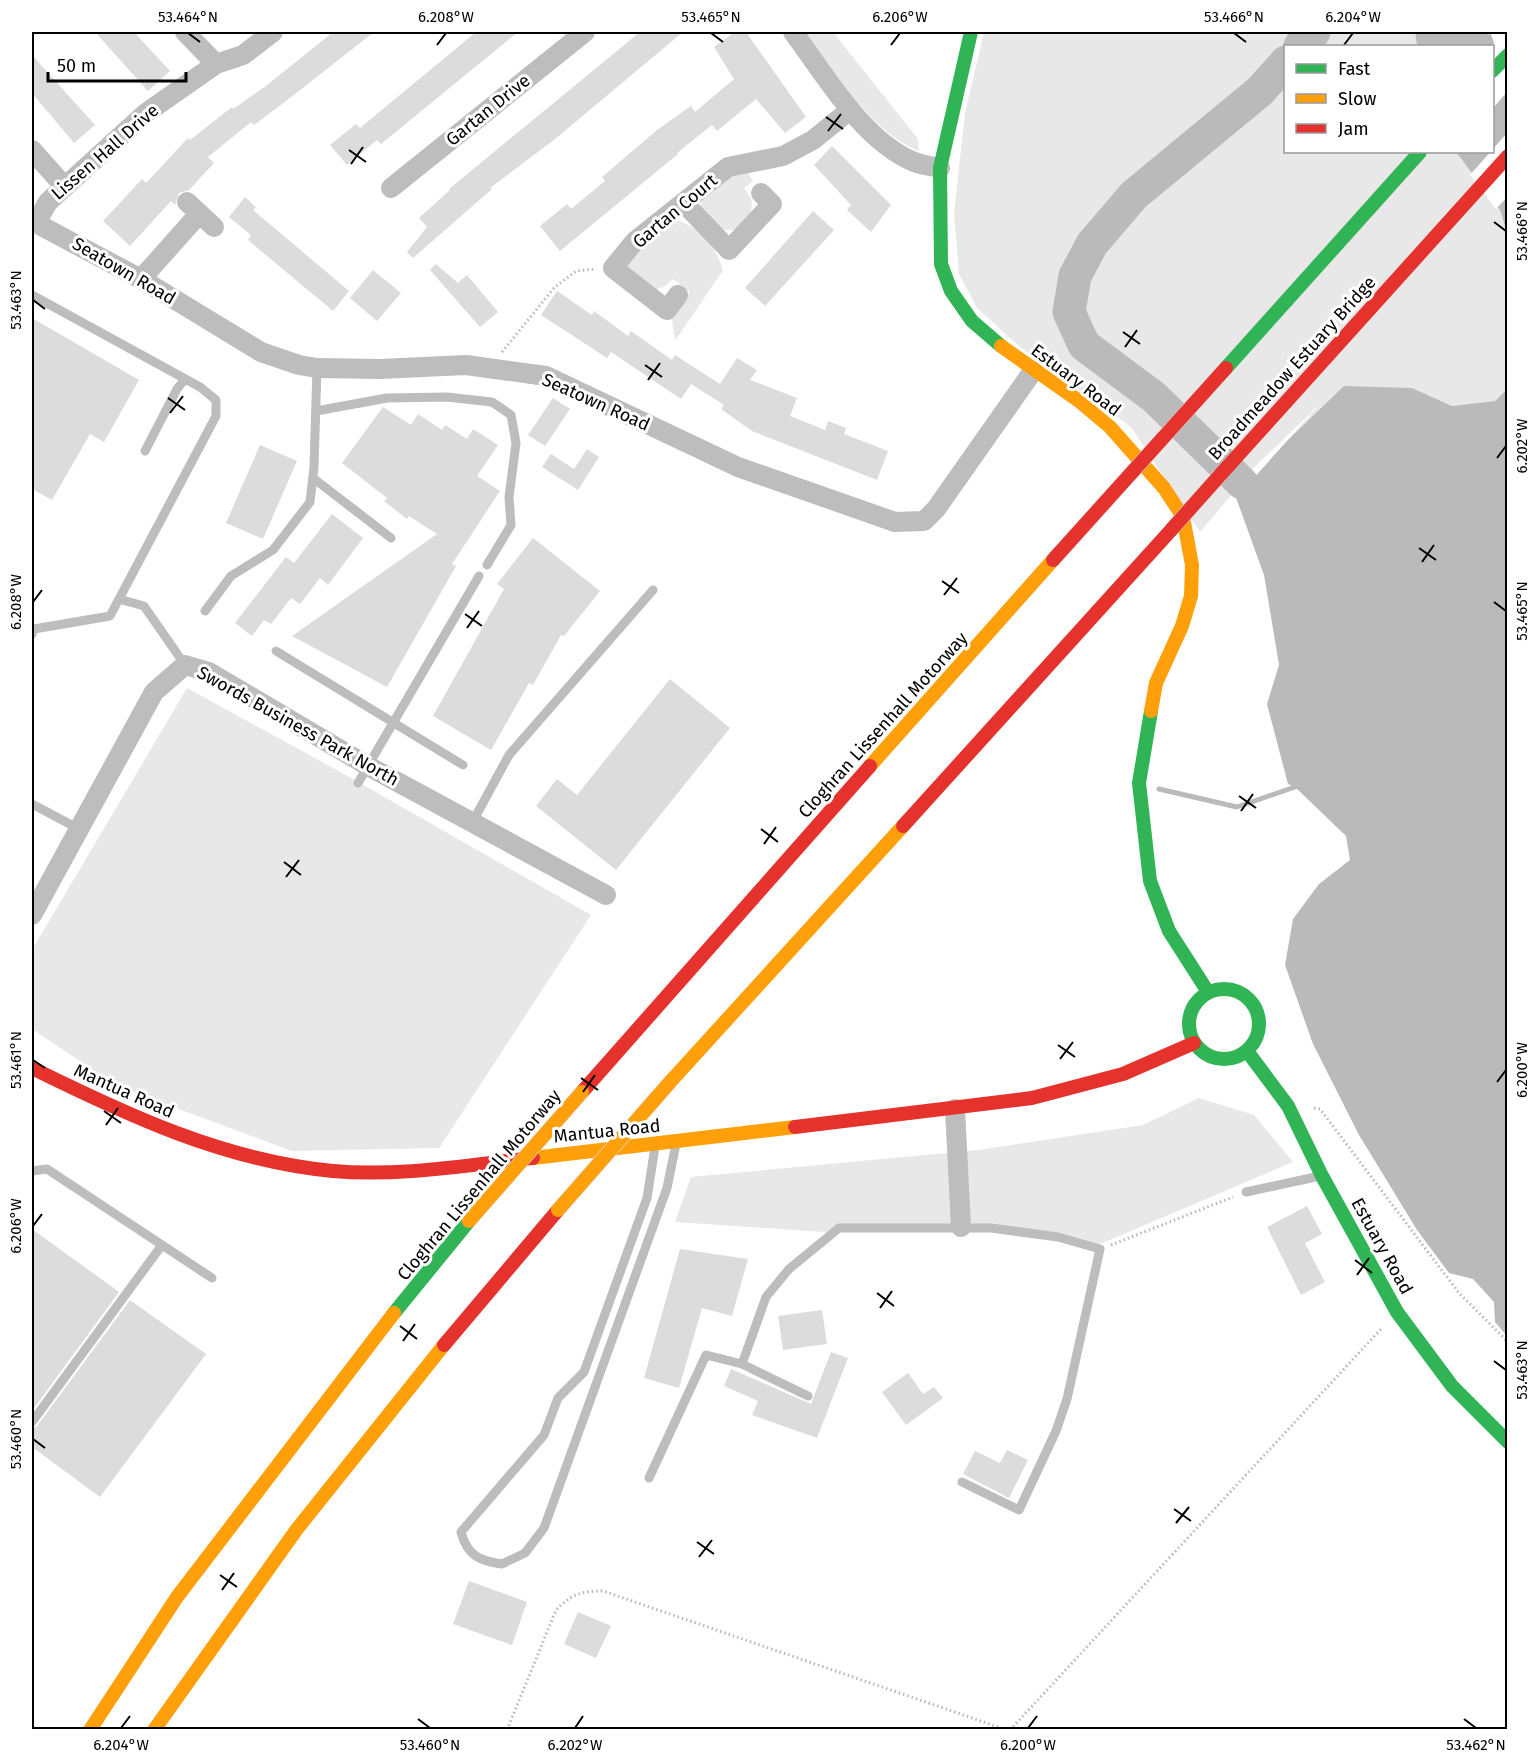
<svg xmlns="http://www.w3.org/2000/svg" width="1539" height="1761" font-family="'Fira Sans',sans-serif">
<rect width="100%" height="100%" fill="#fff"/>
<path fill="#e8e8e8" d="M804,32h29l85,107 1,12c-47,-18 -85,-80 -115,-119z
M984,32h431l2,14h-131v106h170l44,58 7,22v157l-12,12 -43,5 -40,-18 -178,104 -34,40 -69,-105 -111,-80 -43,-39 -18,-34 -5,-60 11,-101z
M746,170l7,11 -9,7 8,12 -1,13 -16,17h-14l-19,-20 -2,-10 14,-16z
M676,220c24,7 40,27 47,50l-48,71 -3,-22 18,-27 -17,-13 -8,7 -10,4 -29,-22 4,-10z
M187,688l159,87 245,140 -152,233 -147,3 -175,-65 -85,-57v-79z
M1199,1098l55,17 39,47 -195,83 -120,-20 -154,7 -149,-10 16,-45 287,-27 165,-25z"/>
<path fill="#bababa" d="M1415,32h75l17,44v156l-7,-22 -44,-58h36v-106h-75z
M1344,386l68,2 40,18 43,-5 12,-12v947l-12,-14 -1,-20 -21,-23 -24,-6 -32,-43 -58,-95 -46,-91 -28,-79 8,-46 26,-35 31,-24 -4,-24 -51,-49 -7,-3 -21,-80 12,-39 -15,-90 -30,-83z"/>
<path fill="#fff" d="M1497,40l11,27 -1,25 -14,16 -2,-62z
M1507,133l1,63 -12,13 -26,-34z
M1321,403l-87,97 -2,-11z"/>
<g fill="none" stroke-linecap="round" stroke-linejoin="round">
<path stroke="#bababa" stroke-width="5" d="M1159,789l78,18 58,-20"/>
<path stroke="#bababa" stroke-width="33" d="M1300,46l14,-14
M1242,483l-88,-86 -70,-52 -15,-33 6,-36 17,-32 42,-49 126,-104 26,-29"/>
</g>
<path fill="#dcdcdc" d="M95,32h39l36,39 -22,20z
M333,32h41l-88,69 -32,24 -3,-3 -43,35 6,6 -25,27 -10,3 -4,12 -4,-4 -41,45 -27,-25 39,-42 4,4 42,-45 2,2 42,-33 1,2 33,-23z
M476,32h42l-137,112 -4,-4 -30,25 -17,-20 26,-21 4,4z
M640,32h43l-128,107 -65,49 2,1 -79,69 -6,-6 20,-25 -8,-9 31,-28 -1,-1z
M735,32h11l60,85 -21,16 -29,-34 -39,32 -5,-6 -35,28 1,1 -118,97 -20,-25 27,-22 4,5 34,-28 -3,-4 55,-47 34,-24 4,6 39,-33 -20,-32z
M32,55l63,70 -21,18 -42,-50z
M832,146l59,59 -20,27 -24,-22 4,-5 -37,-40z
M245,197l11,10 -3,3 96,81 -16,20 -85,-71 3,-5 -22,-18z
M813,211l21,19 -69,76 -20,-18z
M436,264l22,19 9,-8 31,37 -18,15 -50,-57z
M373,270l28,23 -24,28 -27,-23z
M557,291l35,24 2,-4 34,25 3,-5 41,29 3,-5 45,29 17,-26 20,12 -7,10 47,18 -7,18 35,14 3,-9 18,7 -2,6 44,17 -11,29 -125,-49 -31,-22 3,-4 -33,-21 -10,15 -70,-47 -4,6 -66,-43z
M32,318l107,62 -35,62 -14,-8 -38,66 -20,-11z
M553,398l17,11 -25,37 -17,-11z
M383,407l28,18 7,-11 24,16 3,-5 22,14 6,-10 25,16 -21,31 23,15 -48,73 4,2 -69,121 -95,-51 145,-102 -28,-18 -2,3 -23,-18 3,-3 -45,-35z
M260,445l37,16 -34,78 -37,-16z
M587,449l12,8 -21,33 -36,-23 9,-13 23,15z
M332,514l31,24 -35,47 -8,-7 -20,26 -9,-6 -20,26 -7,-4 -12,16 -17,-13 51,-66 8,6z
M533,538l67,53 -36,45 -3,-1 -28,50 -4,-2 -38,67 -58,-34 71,-127 -7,-5z
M670,679l60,49 -114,142 -80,-64 21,-27 20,16z
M1307,1206l15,28 -17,9 20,39 -24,13 -34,-68z
M32,1229l87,63 -87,119z
M680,1249l68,10 -16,57 -30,-8 -23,80 -35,-10z
M130,1300l76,54 -106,143 -68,-50v-18l5,-3z
M822,1310l5,34 -44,6 -5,-34z
M831,1352l17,6 -31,80 -65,-23 6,-14 -34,-15 7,-17 80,35z
M908,1373l15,21 11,-7 9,11 -37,27 -24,-33z
M1007,1450l21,10 -19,38 -46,-24 12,-23 25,12z
M469,1581l58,21 -15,43 -59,-21z
M578,1612l33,14 -15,32 -32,-14z"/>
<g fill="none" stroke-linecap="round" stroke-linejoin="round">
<path stroke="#b8b8b8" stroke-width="3" stroke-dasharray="1.5 3" stroke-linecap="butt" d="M502,352l52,-64 22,-17 20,-2
M1314,1108l6,1 139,184 49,49
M1111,1245l122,-48
M507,1730l49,-120c15,-16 26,-19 47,-19l404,139
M1010,1730l371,-401"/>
<path stroke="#bdbdbd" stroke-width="9" d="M32,295l168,92 16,13v16l-106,200 -76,13 -2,5
M316,411l71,-13 60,-1 45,5 19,13 5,28 -7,54 2,28 -24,40
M145,451l32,-62 8,-10
M313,478l78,60
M119,599l25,7 41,59
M205,611l26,-35 42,-26 37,-48 4,-35 3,-99
M276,651l187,114
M358,783l121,-207
M32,804l47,25
M472,823l37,-68 144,-165
M655,1147l-8,51 -63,174 -26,26 -14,37 -83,97c6,23 18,29 41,32l23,-11 19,-25 123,-340 9,-44
M32,1171l15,-2 165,109
M1246,1192l74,-16
M808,1396l-66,-32 24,-67 23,-28 50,-41h152l67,9 42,12 -33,150 -11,32 -37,79 -57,-28
M32,1422l130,-177
M649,1478l57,-123 36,9"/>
<path stroke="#bdbdbd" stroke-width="20" d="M185,32l31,32
M793,32c32,43 69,107 119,129 9,4 19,5 28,7
M32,150l32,36
M391,188l194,-156
M187,202l27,25
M684,203l45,47 43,-46 -11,-11
M32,221l109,58 120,73 38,13 18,3 63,1 86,-4 80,11 192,91 157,55 29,-1 12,-12 97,-138
M36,223l12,-21 98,-89 70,-49 27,-9 30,-23
M141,279l58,-65
M678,295l-11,15 -54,-42 22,-27 93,-74 55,-11 30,-16 37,-30
M32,915l122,-223 31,-27 24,7 159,94 238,129
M955,1109l6,118"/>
<path stroke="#30b455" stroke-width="14" d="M971,32l-31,136 1,96 10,27 21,30 29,25
M1492,71l16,-16
M1151,711l-12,72 11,98 19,50 39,61
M1189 1024a35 35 0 1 1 70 0a35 35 0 1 1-70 0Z
M1247,1051l41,55 34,70 75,136 55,74 56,56
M394,1313l75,-92"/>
<path stroke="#ff9f0a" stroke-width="14" d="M1001,346l78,55 31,26 54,61 19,29 9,48 -1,31 -9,30 -26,57 -5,28
M870,766l183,-206
M671,1081l232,-255
M533,1158l262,-31
M90,1730l87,-133 217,-284
M154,1730l143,-201 147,-184"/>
<path stroke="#e5322d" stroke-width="14" d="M1221,474l287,-318
M903,826l269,-297
M32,1068c95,47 193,93 301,103 66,6 134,-6 200,-13
M582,1092l288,-326
M795,1127l237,-29 91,-24 71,-31
M444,1345l114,-135"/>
<defs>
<path id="fast-bridge" d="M1226,368l194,-216"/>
<path id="slow-bridge" d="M558,1210l113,-129
M469,1221l113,-129"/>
<path id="jam-bridge" d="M1172,529l49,-55
M1053,560l173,-192"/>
</defs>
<use href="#fast-bridge" stroke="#dbdbdb" stroke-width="15" stroke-linecap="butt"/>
<use href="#slow-bridge" stroke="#dbdbdb" stroke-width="15" stroke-linecap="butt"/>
<use href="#jam-bridge" stroke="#dbdbdb" stroke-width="15" stroke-linecap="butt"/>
<use href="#fast-bridge" stroke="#30b455" stroke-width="14"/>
<use href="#slow-bridge" stroke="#ff9f0a" stroke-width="14"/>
<use href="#jam-bridge" stroke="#e5322d" stroke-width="14"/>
</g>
<path fill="none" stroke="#000" stroke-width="2" d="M188,33l12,9M711,33l12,9M1234,33l12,9M437,45l9,-12M891,45l9,-12M1344,45l9,-12M826,117l17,12M828,131l13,-17M349,150l17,12M351,164l12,-17M1494,222l12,9M33,300l12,9M1123,332l17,12M1125,347l12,-17M645,365l17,12M648,380l12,-17M168,398l17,12M170,413l13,-17M1497,458l9,-12M1419,548l17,12M1422,562l12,-17M942,581l17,12M944,595l13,-17M33,602l9,-12M1494,602l12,9M465,614l17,12M467,628l12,-17M1239,796l17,12M1241,811l12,-17M761,829l17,13M764,844l12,-17M284,862l17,13M286,877l13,-17M1058,1045l17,12M1060,1059l13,-17M33,1060l12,8M581,1078l17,12M1497,1082l9,-12M583,1092l12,-17M104,1111l17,12M106,1125l12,-17M33,1226l9,-12M1355,1260l17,13M1357,1275l12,-17M877,1293l17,13M880,1308l12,-17M400,1326l17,13M403,1341l12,-17M1494,1361l12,9M33,1439l12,9M1174,1509l17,12M1176,1523l13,-16M697,1542l17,12M699,1557l13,-17M220,1575l17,12M222,1590l12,-17M418,1719l12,9M1464,1719l12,9M121,1728l9,-12M575,1728l8,-12M1028,1728l9,-12"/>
<g text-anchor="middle" stroke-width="6" stroke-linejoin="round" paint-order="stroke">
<g font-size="18" fill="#000" stroke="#fff">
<text transform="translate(488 110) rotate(-39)" y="6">Gartan Drive</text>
<text transform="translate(105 152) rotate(-41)" y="6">Lissen Hall Drive</text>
<text transform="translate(675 211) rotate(-40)" y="6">Gartan Court</text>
<text transform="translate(124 271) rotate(30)" y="6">Seatown Road</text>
<text transform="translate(1292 368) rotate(-48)" y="6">Broadmeadow Estuary Bridge</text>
<text transform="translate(1076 380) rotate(37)" y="6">Estuary Road</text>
<text transform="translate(596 402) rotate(24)" y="6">Seatown Road</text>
<text transform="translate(883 725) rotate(-48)" y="6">Cloghran Lissenhall Motorway</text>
<text transform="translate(298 726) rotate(29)" y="6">Swords Business Park North</text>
<text transform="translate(124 1091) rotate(24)" y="6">Mantua Road</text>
<text transform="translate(607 1131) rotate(-6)" y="6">Mantua Road</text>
<text transform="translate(479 1185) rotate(-50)" y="6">Cloghran Lissenhall Motorway</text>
<text transform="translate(1382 1246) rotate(61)" y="6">Estuary Road</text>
</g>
</g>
<rect width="1539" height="1761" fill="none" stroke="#ffffff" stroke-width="66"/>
<rect x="1284" y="45" width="210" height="108" fill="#ffffff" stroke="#999999" stroke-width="1.5"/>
<rect x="1296" y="64" width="30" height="9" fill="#30b455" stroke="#999999" stroke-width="1.5"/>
<text x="1338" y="75" font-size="18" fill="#000000">Fast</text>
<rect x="1296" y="94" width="30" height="9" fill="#ff9f0a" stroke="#999999" stroke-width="1.5"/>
<text x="1338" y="105" font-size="18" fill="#000000">Slow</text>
<rect x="1296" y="124" width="30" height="9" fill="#e5322d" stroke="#999999" stroke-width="1.5"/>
<text x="1338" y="135" font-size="18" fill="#000000">Jam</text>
<path d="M48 72v9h138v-9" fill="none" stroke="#000000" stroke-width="3"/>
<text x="57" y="72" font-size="18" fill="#000000" stroke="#ffffff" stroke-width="4.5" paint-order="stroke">50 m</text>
<rect x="33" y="33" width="1473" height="1695" fill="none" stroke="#000" stroke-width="2"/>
<g font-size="15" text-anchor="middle" fill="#000">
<text x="188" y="22">53.464°N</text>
<text x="446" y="22">6.208°W</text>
<text x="711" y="22">53.465°N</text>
<text x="900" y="22">6.206°W</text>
<text x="1234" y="22">53.466°N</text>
<text x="1353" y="22">6.204°W</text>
<text transform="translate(1522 231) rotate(-90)" y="5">53.466°N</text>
<text transform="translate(16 300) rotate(-90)" y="5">53.463°N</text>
<text transform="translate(1522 446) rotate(-90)" y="5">6.202°W</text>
<text transform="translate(16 602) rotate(-90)" y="5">6.208°W</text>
<text transform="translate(1522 611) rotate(-90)" y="5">53.465°N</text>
<text transform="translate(16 1060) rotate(-90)" y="5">53.461°N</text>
<text transform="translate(1522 1070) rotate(-90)" y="5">6.200°W</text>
<text transform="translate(16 1226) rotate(-90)" y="5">6.206°W</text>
<text transform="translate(1522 1370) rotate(-90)" y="5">53.463°N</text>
<text transform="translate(16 1439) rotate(-90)" y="5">53.460°N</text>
<text x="121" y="1750">6.204°W</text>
<text x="430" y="1750">53.460°N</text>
<text x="575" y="1750">6.202°W</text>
<text x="1028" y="1750">6.200°W</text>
<text x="1476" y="1750">53.462°N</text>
</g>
</svg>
